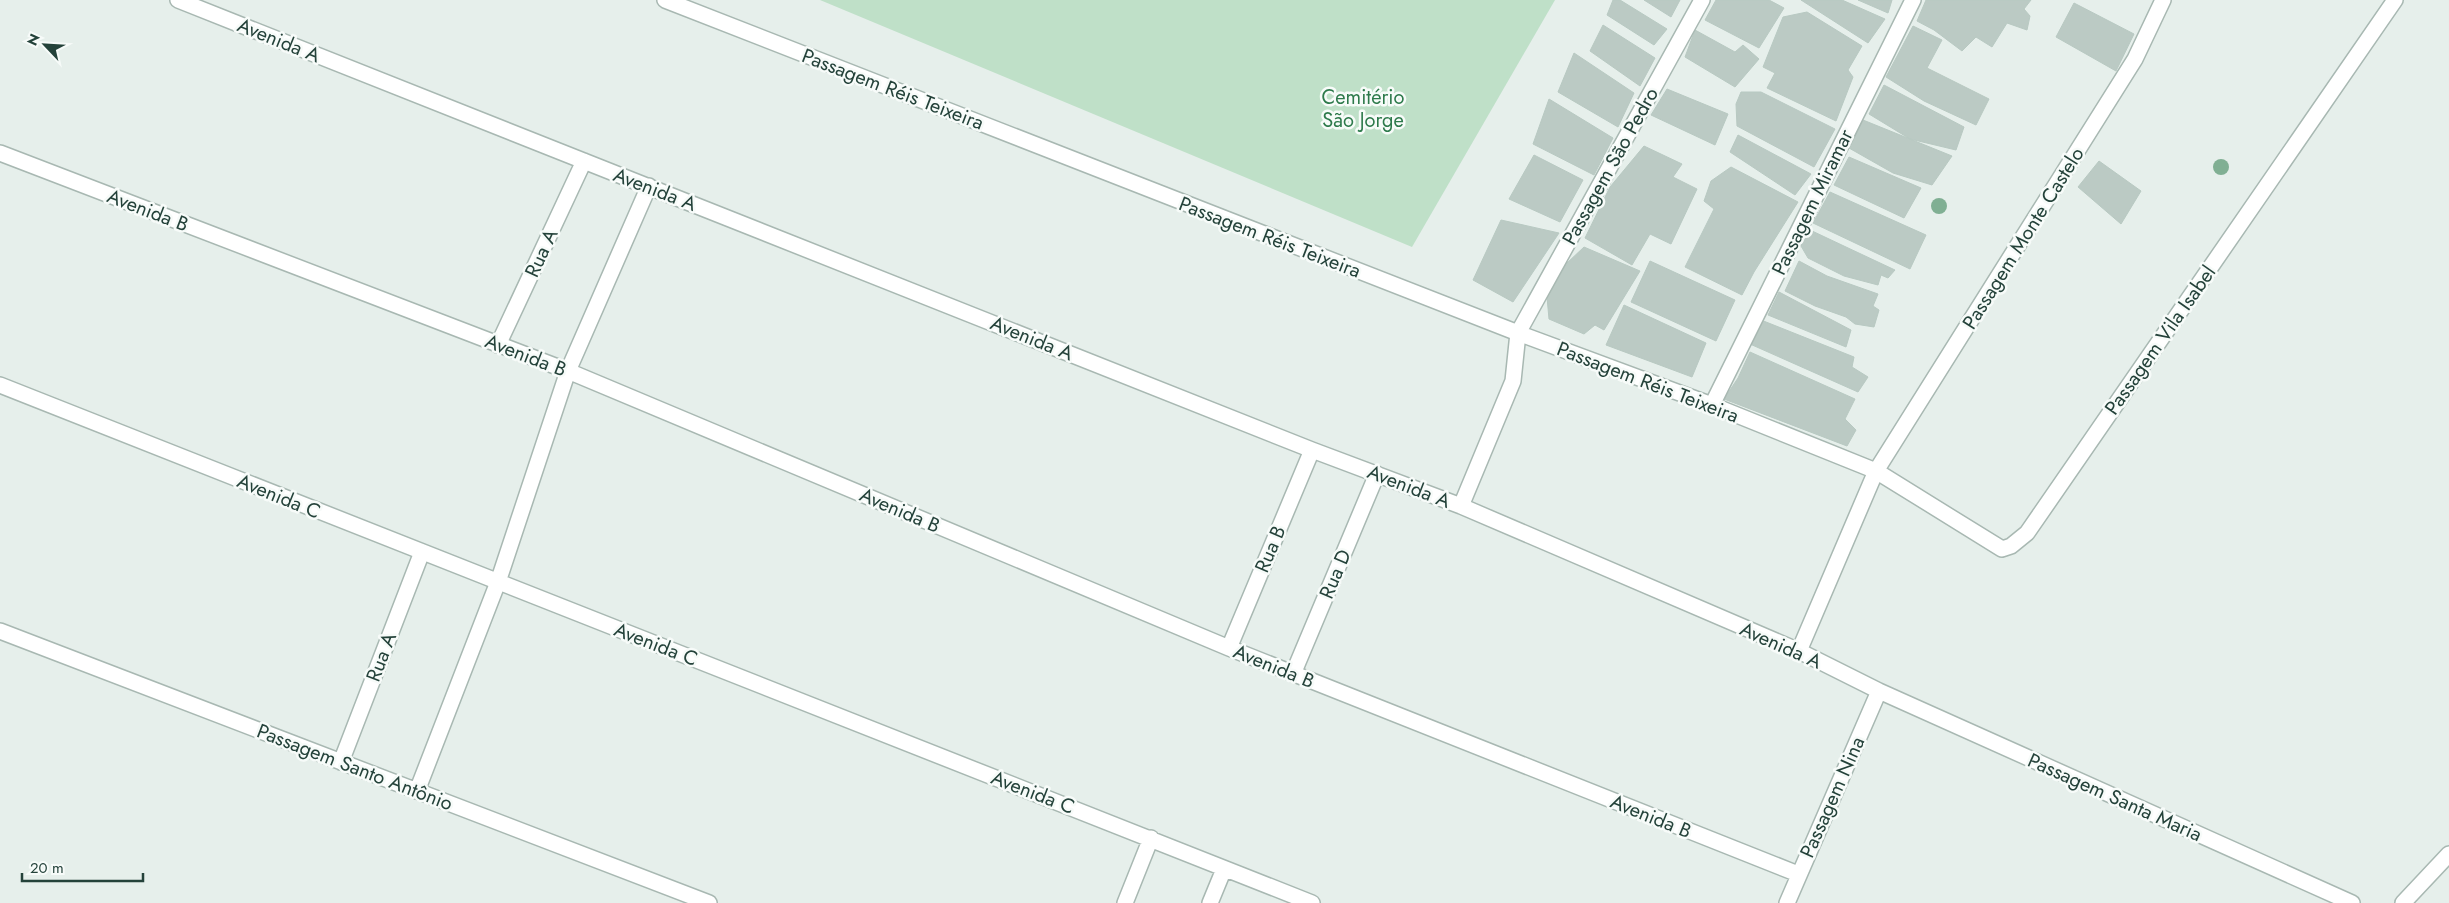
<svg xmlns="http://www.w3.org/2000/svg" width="2449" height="903" font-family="Jost,sans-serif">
<rect width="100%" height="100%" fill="#e6efeb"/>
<path fill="#bfe0c8" d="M820,0h735l-143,247z"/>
<path fill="#bbcac4" stroke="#b8c9c2" d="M1613,0h7l47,29 -13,16 -47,-30z
M1644,0h36l-9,17z
M1716,0h53l15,8 -25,40 -54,-28z
M1801,0h41l43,19 -17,24z
M1858,0h34l-4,13z
M1926,0h105l-7,9 6,7 -3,14 -20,-7 -15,24 -16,-10 -14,14 -28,-21 -17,-9z
M2074,3l60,31 -18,37 -60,-34z
M1807,12l55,34 -14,24 5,7 -17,44 -69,-33 8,-15 -12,-6 20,-50z
M1603,25l52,33 -15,28 -50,-35z
M1913,26l29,14 -15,28 62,31 -13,26 -52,-24 -38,-24z
M1695,30l40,22 8,-7 16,14 -24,28 -50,-30z
M1574,53l60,40 -16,34 -60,-35z
M1884,85l80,42 -8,23 -46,-11 -41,-25z
M1667,89l61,25 -13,31 -64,-30z
M1741,92h20l74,37 -21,38 -77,-41 -1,-22z
M1549,99l64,39 -19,37 -61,-31z
M1863,120l47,19 42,17 -20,29 -39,-12 -44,-25z
M1738,135l73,39 -16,21 -65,-43z
M1644,146l38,18 -9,13 24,12 -26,55 -21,-10 -18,31 -47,-27 25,-51z
M1534,155l49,25 -23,42 -51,-23z
M1849,157l72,31 -17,30 -70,-33z
M2099,161l42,30 -20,33 -43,-37z
M1731,167l67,35 -44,70 -12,23 -57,-28 29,-58 -10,-8 7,-20z
M1830,192l96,43 -16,34 -97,-46z
M1501,220l58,13 -46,69 -40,-22z
M1810,230l36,17 49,23 -7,8 -7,-3 -3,10 -34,-9 -36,-18 -7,-12z
M1584,247l56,24 -36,59 -9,-5 -11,9 -35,-15 -2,-22 20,-34z
M1650,261l85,39 -19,41 -85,-39z
M1799,261l28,15 51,18 -5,12 6,4 -5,17 -19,-3 -9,-7 -31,-11 -30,-15z
M1779,292l72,38 -5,17 -78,-32z
M1624,305l82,38 -14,34 -86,-32z
M1761,320l93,37 -2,10 16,10 -10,15 -108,-48z
M1750,352l105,47 -10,20 11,11 -9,16 -123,-47 14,-21z"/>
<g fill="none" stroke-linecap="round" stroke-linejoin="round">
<defs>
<path id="minor" d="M178,0l1134,450 149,56 338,145 80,40 473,212
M665,0l853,333 194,72 164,66 126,78 9,-3 16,-13 368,-533
M0,153l568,218 661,277 569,226
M498,345l86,-184
M0,385l1312,518
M1712,405l201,-405
M1461,506l52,-125 5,-48 184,-333
M0,631l709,272
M1229,648l83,-198
M1799,651l77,-180 259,-412 28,-59
M1293,674l84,-200
M341,762l81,-210
M417,791l81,-209 70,-211 81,-185
M1125,903l26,-65
M1210,903l14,-34
M1787,903l92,-212
M2403,903l46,-49"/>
</defs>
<use href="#minor" stroke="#a8b8b2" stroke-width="18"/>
<use href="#minor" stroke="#fff" stroke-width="15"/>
</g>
<g fill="#80af93">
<circle cx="2221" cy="167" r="8"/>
<circle cx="1939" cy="206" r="8"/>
</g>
<g text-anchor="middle" stroke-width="5" stroke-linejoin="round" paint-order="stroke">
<g font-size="20" fill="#24423a" stroke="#f7fbf9">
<text transform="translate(279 40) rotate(22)" y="7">Avenida A</text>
<text transform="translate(893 89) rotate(21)" y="7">Passagem Réis Teixeira</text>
<text transform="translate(1610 166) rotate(-61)" y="7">Passagem São Pedro</text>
<text transform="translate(655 189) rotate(21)" y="7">Avenida A</text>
<text transform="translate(1812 202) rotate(-64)" y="7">Passagem Miramar</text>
<text transform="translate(148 210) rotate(21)" y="7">Avenida B</text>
<text transform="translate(1270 237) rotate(21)" y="7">Passagem Réis Teixeira</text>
<text transform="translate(2023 238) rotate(-58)" y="7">Passagem Monte Castelo</text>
<text transform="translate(541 253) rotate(-65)" y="7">Rua A</text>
<text transform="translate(1032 338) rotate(22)" y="7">Avenida A</text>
<text transform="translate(2160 340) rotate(-55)" y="7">Passagem Vila Isabel</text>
<text transform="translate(526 355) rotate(21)" y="7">Avenida B</text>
<text transform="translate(1648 382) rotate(21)" y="7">Passagem Réis Teixeira</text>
<text transform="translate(1409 486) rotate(21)" y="7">Avenida A</text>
<text transform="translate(279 496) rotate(22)" y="7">Avenida C</text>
<text transform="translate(900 510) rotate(23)" y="7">Avenida B</text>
<text transform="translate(1270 549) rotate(-67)" y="7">Rua B</text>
<text transform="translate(1335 574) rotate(-67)" y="7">Rua D</text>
<text transform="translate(656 644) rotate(21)" y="7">Avenida C</text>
<text transform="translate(1781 645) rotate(24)" y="7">Avenida A</text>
<text transform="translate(381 657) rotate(-69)" y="7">Rua A</text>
<text transform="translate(1274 666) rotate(22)" y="7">Avenida B</text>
<text transform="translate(355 767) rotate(21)" y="7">Passagem Santo Antônio</text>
<text transform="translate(1033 792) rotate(21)" y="7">Avenida C</text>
<text transform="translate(1832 797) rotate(-66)" y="7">Passagem Nina</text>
<text transform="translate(2115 797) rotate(24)" y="7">Passagem Santa Maria</text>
<text transform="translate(1651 816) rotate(22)" y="7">Avenida B</text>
</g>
<g font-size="20" fill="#2d7a4b" stroke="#f7fbf9">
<text x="1363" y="104">Cemitério<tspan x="1363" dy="23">São Jorge</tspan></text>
</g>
</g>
<g transform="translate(45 45) rotate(295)" stroke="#f7fbf9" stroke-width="4" paint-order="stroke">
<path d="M0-4L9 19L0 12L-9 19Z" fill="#24423a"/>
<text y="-8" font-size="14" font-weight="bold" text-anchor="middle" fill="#24423a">N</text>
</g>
<path d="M22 873v8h121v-8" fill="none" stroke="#24423a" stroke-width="2.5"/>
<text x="30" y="873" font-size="15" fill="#24423a" stroke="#f7fbf9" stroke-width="4" paint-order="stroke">20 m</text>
</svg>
